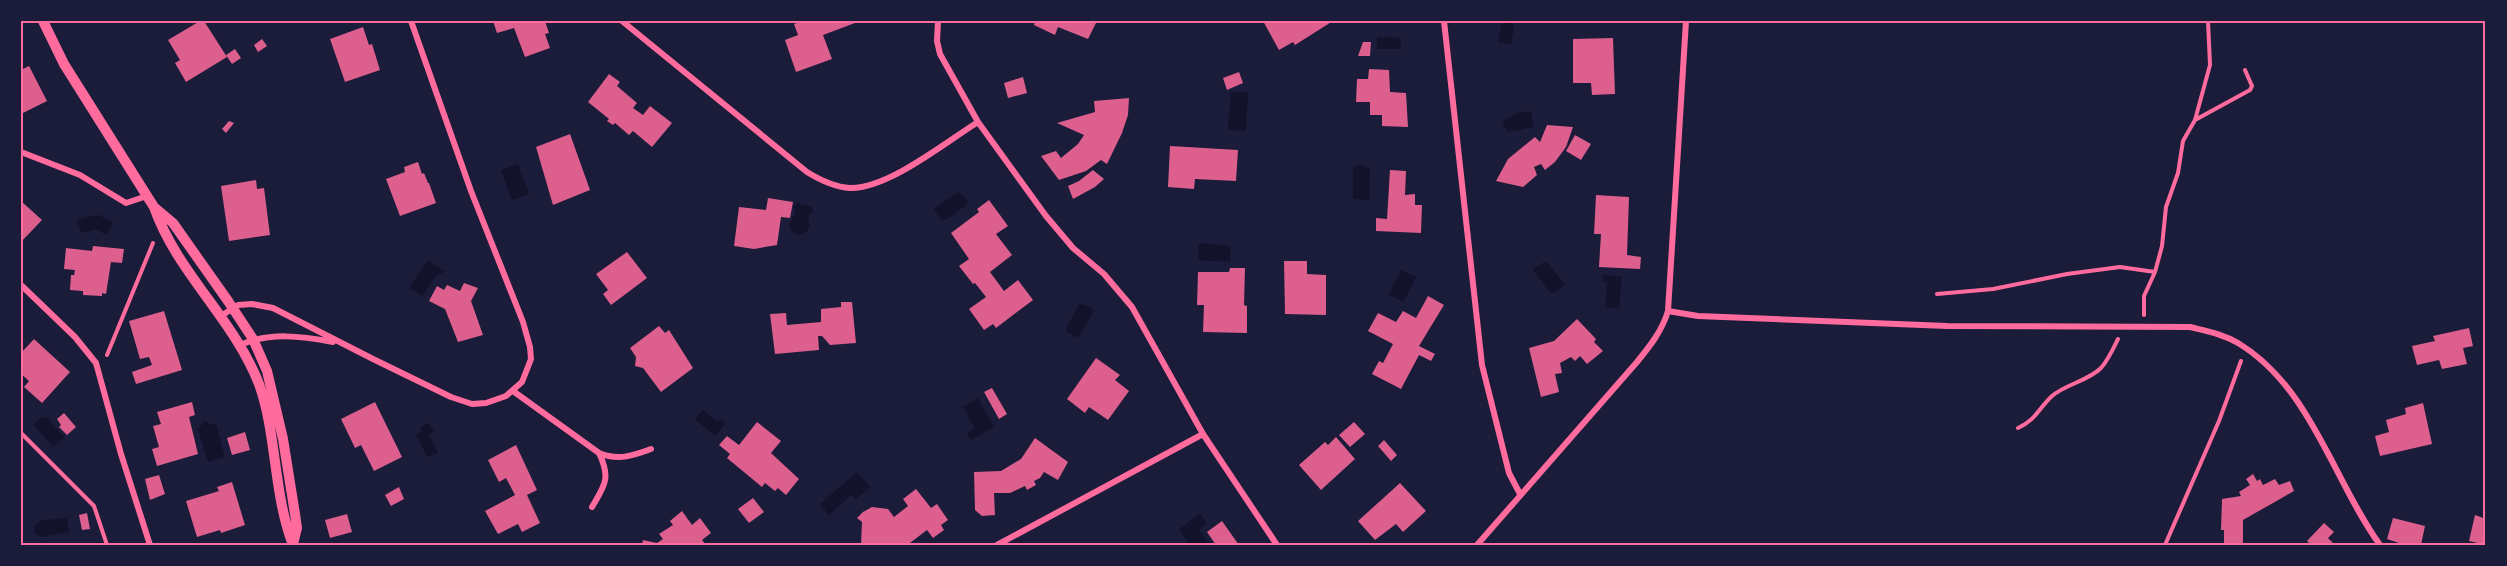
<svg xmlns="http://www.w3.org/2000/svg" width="2507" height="566" font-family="'IBM Plex Sans',sans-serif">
<rect width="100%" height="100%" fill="#1b1b3a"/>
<path fill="#12122b" d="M1502,21h13l-4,23 -13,-2z
M1377,37l24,1v11h-24z
M1231,92h17l-2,39 -18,-1z
M1531,111l2,16 -25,5 -6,-10 14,-8z
M518,164l11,30 -17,6 -11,-30z
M1358,164l12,4 -1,32 -16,-1v-32z
M958,192l9,7 -1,6 -20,15h-5l-7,-11z
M800,202l1,3 10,1 2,5 -5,5 2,11c-5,8 -11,10 -19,4l-2,-7 6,-10 -1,-9z
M98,215l15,7 -6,13 -12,-6 -14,4 -5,-13z
M1199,243l32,3 -1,16 -32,-2z
M428,260l16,11 -2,4 -4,-2 -16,23 -13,-8z
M1546,261l19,24 -14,9 -18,-25z
M1401,270l15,7 -12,25 -15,-7z
M1603,275l19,2 -3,31 -14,-1 2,-25 -4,-1z
M1082,304l9,3 2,5 -15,26 -11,-6 -1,-3 13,-24z
M978,398l16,29 -23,13 -4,-7 8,-5 -12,-21z
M703,410l15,12 3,-3 5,4 -11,13 -20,-17z
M46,417l18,20 -11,10 -19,-22 4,-6z
M205,421l7,4 4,-1 9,33 -17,5 -10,-33z
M429,423l5,9 -5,2 9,19 -11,4 -11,-23 6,-3 -2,-4z
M857,472l13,15 -14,12 -5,-4 -22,20 -9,-11z
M1200,514l7,9 -8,7 10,14 -19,1 -11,-16z
M67,517l2,15 -29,5 -6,-5 1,-6 5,-5z"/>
<path fill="#dd5f8e" d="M200,21h4l23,36 -41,25 -11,-19 5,-3 -12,-20z
M493,21h52l4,12 -4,1 5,14 -25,9 -11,-29 -17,5z
M803,21h52v2l-32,12 9,24 -36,13 -11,-32 13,-5 -4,-11z
M1035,21h62l-9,18 -30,-12 -3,8 -21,-10z
M1263,21h70l-38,24 -2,-3 -14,8z
M363,27l6,18 3,-1 8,26 -35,12 -15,-43z
M1613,38l2,56 -23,1 -1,-12h-18v-44z
M262,39l5,7 -9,6 -4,-7z
M1363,42h8l-1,14h-12z
M235,49l6,9 -9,6 -6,-9z
M29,66l18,35 -26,13v-44z
M1369,69l20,1 1,22 16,1 2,34 -26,-1v-11h-12v-13h-14l1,-23h11z
M1239,72l4,11 -16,7 -4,-12z
M609,74l11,8 -3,4 20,17 -4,5 10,7 7,-9 22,17 -20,24 -19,-16 -4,4 -14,-12 -2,2 -6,-4 2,-2 -21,-17z
M1023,77l4,16 -19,5 -4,-15z
M1129,98l-1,17 -6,18 -15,31 -6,-4 -15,11 -27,9 -18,-24 15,-5 5,7 17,-14 6,-9 -27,-12 38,-11 -1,-11z
M229,121l5,2 -8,10 -4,-4z
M1547,125l26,2 -7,20 -11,15 -10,8 -4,-6 -7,3 3,8 -14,12 -27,-6 12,-22 27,-22 5,5z
M570,134l20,56 -37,15 -17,-58z
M1575,135l16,9 -10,16 -15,-9z
M1170,146l68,4 -2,31 -41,-2 -1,10 -26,-2z
M418,162l4,12 2,-1 4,10h1l7,20 -36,13 -14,-37 19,-7 -1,-5z
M1093,170l11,9 -9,8 -22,12 -5,-13 11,-5z
M1390,170l16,1 -1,24 10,-1v11h7l-1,28 -45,-2v-13l11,1z
M256,180l1,9 7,-1 6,47 -41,6 -8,-55z
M1596,195l33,2 -2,58 14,2 -1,12 -41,-2 2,-33h-7z
M768,198l25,4 -3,16 -9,-1 -4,28 -23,4 -20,-3 5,-39 27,3z
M989,200l19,26 -12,8 16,21 -22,17 14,19 14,-11 15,20 -37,28 -3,-4 -9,6 -15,-21 17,-12 -11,-14 -2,1 -14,-18 10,-7 -18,-26 28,-21 -2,-3z
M21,201l21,19 -21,22z
M93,246l31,3 -2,14 -11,-1 -5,32 -4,-1v3l-19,-1v-4l-13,-1 1,-15h3l1,-5 -11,-1 2,-21 26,3z
M627,252l20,26 -36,27 -8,-11 5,-4 -12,-16z
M1284,261h23v13l19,1v40l-41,-1z
M1230,268h15l-1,37 3,1v27l-44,-1 1,-27h-7l1,-33h31z
M464,283l14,5 -7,13 12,34 -25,7 -13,-33 -16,-8 8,-15 7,4 3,-5 13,6z
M1428,296l16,9 -25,41 16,8 -4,7 -12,-6 -18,34 -29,-15 7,-13 4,2 10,-19 -25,-13 10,-18 18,9 7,-11 13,7z
M841,302h11l4,41 -26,2 -8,-9h-4l1,14 -44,4 -5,-40 16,-1 1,12 34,-3v-13l20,-2z
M164,311l18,59 -46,14 -4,-12 20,-7 -3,-8 -9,2 -11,-38z
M1577,319l19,20 -2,3 9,9 -16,13 -7,-8 -5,5 -4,-4 -11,6 2,10 -7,1 4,18 -18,5 -12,-49 25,-7z
M659,326l6,7 4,-3 24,38 -32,24 -18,-24 -8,-2 1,-9 -6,-9z
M2469,328l4,18 -10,2 4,16 -25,5 -3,-9 -22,5 -5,-19 23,-5 -2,-5z
M34,339l36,33 -28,31 -18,-16 5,-6 -8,-7v-21z
M1096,358l24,17 -5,5 14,11 -21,29 -19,-13 -4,6 -18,-14z
M992,388l15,26 -8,5 -15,-27z
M192,402l3,13 -6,2 9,37 -41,12 -5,-17 7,-2 -6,-21 8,-2 -4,-12z
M375,402l27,55 -28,14 -13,-26 -6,3 -14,-29z
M2423,403l9,41 -52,12 -5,-20 14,-4 -3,-12 20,-6 -1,-6z
M64,413l12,14 -9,8 -8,-8 2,-2 -4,-6z
M757,422l24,19 -10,12 28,26 -13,16 -8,-7 -3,3 -10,-8 -3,4 -35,-29 3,-4 -11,-9 8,-9 12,9z
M1354,422l11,12 -15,13 -11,-12z
M245,432l5,18 -18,5 -5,-17z
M1336,437l19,22 -34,31 -22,-25 26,-23 3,3z
M1035,438l33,24 -10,18 -14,-8 -4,6 -6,3 2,4 -9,5 -2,-4 -15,7h-16l1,22 -13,1 -7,-6 -1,-38 27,-1 20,-12z
M1384,440l13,15 -6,6 -13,-15z
M516,445l21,45 -10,5 13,28 -18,9 -4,-8 -20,10 -13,-23 30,-16 -9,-17 -7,4 -11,-22z
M2253,474l4,7 3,-2 3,6 12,-6 4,6 11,-4 4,10 -51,29v25h-19v-15h-3l1,-31 19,-3 -2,-4 11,-7 -4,-6z
M159,475l6,19 -15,6 -5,-21z
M232,482l13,43 -24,8 -1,-3 -23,7 -11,-36 33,-10 -2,-4z
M1400,483l26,28 -23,21 -7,-8 -21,16 -17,-19z
M399,487l5,12 -13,7 -6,-11z
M916,489l15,19 6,-4 11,16 -7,5 3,5 -11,8 -6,-8 -17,13 -49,2 1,-23 -5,-4 6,-6 9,-5 16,2 6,8 14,-11 -5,-7z
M753,498l11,14 -15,11 -11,-14z
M682,511l10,14 8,-7 11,15 -9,7 4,5h-64l1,-5 14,3 6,-4 -4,-5 14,-9 -3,-4z
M87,513l3,16 -8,1 -3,-15z
M347,514l5,18 -22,6 -5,-18z
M2475,515l11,4v26l-17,-4z
M2393,518l32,8 -4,19h-22v-2l-12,-4z
M1222,521l12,17 5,7h-23l-9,-13z
M2324,523l10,9 -6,6 7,7h-24l-4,-4z"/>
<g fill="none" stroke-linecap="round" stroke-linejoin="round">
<path stroke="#ff6b9d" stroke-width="4" d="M2195,120l15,-55 -2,-44
M1937,294l56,-5 74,-15 53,-7 35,5
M2144,315v-19l11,-24 7,-26 4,-39 12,-34 5,-32 12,-21 55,-30 2,-4 -7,-16
M107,355l46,-112
M2018,428c18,-8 21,-20 34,-32 14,-12 36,-15 49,-28 7,-8 12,-19 17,-29
M21,433l73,73 13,39
M2165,545l54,-124 22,-60"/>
<path stroke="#ff6b9d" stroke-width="6" d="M622,21l185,151c13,8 27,15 43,16 38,1 96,-46 128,-66
M938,21l-1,20 3,13 38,68 68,94 27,32 31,26 28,33 71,127 74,111
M1444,21l38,344 27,108 11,21
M21,152l59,23 46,28 21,-7
M21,285l54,52 21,26 25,91 29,91
M1668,311l30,5 249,10 243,1c16,4 33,7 48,16 73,44 95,137 142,202
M221,316l17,-11 14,-1 21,4 100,51 78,38 21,7 14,-1 20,-7 16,-14 9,-23 -1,-12 -7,-25 -52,-131 -60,-170
M240,345c29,-13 62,-9 93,-3
M513,391l86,62c19,8 33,3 52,-4
M592,507c13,-22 19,-29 7,-54
M997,545l206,-111
M1477,545l160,-183c13,-16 25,-31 31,-51l18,-290"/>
<path stroke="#ff6b9d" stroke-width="10" d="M43,21l21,43 83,132 7,11 19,16 55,78 25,38 14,32 16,68 12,75 2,14 -4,16
M154,207c23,66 80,112 105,177 18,50 14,109 34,161"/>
</g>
<rect width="2507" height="566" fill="none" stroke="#1b1b3a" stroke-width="45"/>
<rect x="22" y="22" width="2462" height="522" fill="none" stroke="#ff6b9d" stroke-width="2"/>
</svg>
